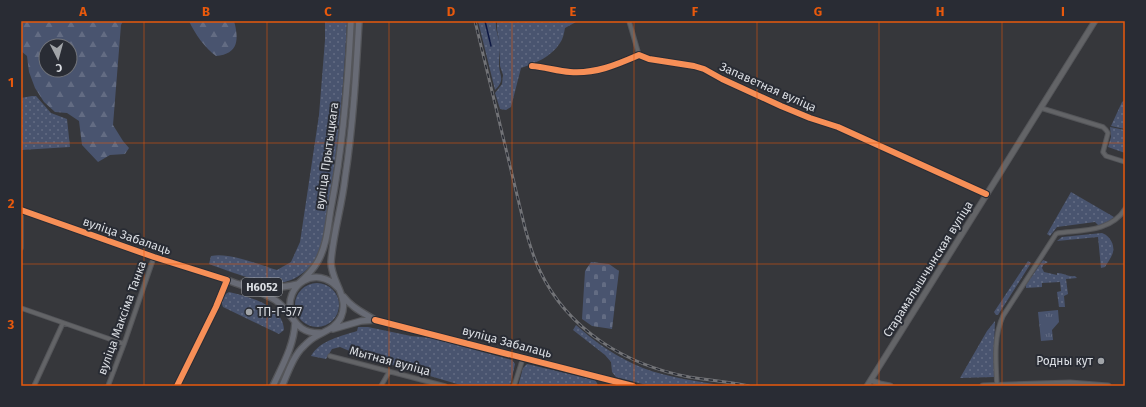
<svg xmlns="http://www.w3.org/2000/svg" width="1146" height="407" font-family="'Fira Sans',sans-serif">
<defs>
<pattern id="grass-dots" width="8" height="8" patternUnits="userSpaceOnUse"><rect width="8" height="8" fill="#49546f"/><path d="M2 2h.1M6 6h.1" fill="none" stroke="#636c83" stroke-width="1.8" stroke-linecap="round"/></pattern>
<pattern id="forest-firs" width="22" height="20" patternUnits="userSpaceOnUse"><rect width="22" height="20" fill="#49546f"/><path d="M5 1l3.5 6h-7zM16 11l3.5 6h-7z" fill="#636c83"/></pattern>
<pattern id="cemetery-stones" width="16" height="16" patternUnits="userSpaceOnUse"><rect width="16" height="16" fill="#49546f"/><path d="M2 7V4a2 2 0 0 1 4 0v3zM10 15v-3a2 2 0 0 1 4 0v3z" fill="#636c83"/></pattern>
<pattern id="park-tufts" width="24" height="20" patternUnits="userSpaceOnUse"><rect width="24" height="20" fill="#49546f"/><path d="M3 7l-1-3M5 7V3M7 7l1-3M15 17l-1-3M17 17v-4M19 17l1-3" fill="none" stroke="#636c83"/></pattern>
</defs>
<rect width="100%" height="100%" fill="#36373b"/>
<path fill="url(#grass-dots)" d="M325,21h22c-3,59 -8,117 -17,175 -3,19 -4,40 -11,57 -6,12 -16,22 -28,27 -20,9 -62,-9 -82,-16l2,-8c19,-4 48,9 66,14l14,-8 9,-20 19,-127 6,-75z
M478,21h18c-1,9 3,16 4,25 0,6 -1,12 -1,18 0,12 7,15 -4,26z
M497,21h86l-7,1 -11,6c-1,5 -2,11 -5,15 -9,14 -24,20 -39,25l-10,39 -5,3 -6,-1 -5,-16 7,-9 1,-9 -3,-9v-21l-3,-15z
M32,96h4l15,17 16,6 3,28 -49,3v-52z
M1125,100v29l-14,-3 11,-24z
M1110,127l15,3v23l-17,-6 3,-10z
M1071,192l43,25 -5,4 -10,5 -4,-4 -38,5 -7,9 -3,-2z
M1102,233c7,2 13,11 11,19 -1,5 -6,11 -8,15l-4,1 -3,-31 -41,4 5,-4z
M1043,260l5,2 -5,3 -1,3 2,4 13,3v-2c7,0 11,4 18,3l2,2 -11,1 2,15 -4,2 1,11h-6l-2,-15 4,-1 -1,-9 -18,1v4l-16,1v-3z
M1028,261l3,2 -33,52h-2l-2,-3z
M295 305a22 22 0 1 1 44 0a22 22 0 1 1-44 0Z
M229,292c20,5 54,13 55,38l-5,4 -56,-27 -1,-3c0,-5 2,-10 7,-12z
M995,321l-1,26v30l-34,1 27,-47z
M576,325c20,18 42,33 67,43 26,10 55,13 82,18h-75l-34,-9 -4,-5 -1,-10 -6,-7 -32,-25z
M358,327h10l43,9 20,2 81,22 3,4 -5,22h-46l-82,-24 -23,-7 -19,-8 -8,2 -6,10 -15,-3c9,-16 31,-20 46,-25z
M527,364l68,16 2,3 1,3h-80l5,-18z"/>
<path fill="url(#forest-firs)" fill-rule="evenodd" d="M21,21h102l-2,4 -8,100 10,16 6,7 -4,6 -15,1 -12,7 -16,-17 -3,-24 -12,-8 -12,-1 -11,-10 -9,-14 -6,-16 -2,-16 -6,-5zM46,46h24v24h-24z
M189,21h45c5,18 5,33 -18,35 -11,-8 -21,-22 -27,-35z"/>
<path fill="url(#cemetery-stones)" d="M591,262l18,2 10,7 -7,58 -20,-3 -10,-7 3,-48z"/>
<path fill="url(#park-tufts)" d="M1058,310l1,12 -7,8 1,10 -12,1 -3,-29z"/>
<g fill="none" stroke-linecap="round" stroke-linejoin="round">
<path stroke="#0f1942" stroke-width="1.5" d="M485,21l6,25"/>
<defs>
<path id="minor" d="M629,21l10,34
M532,66c13,1 25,5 38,6 25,2 46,-7 69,-17l10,4 45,7 10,3 18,10 59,27 29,12 28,9 148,67
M1041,108l62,19 3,3 2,3 -5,19 3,4 19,6
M21,248v-38
M21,308l103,36
M330,356l115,30
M34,386l29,-63
M108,386l16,-42 30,-87
M177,386l39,-79 11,-27
M381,386l8,-14
M514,386l9,-28
M997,386c-1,-23 -4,-49 6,-70l53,-82 2,-1c23,-3 53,-1 67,-24"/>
<path id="tertiary" d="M21,210l133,47 73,23
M375,320l258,66"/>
<path id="secondary" d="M871,380l9,4 10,2
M867,386l228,-365
M983,386l87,-3 38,3"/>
<path id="primary" d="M227,280c16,6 34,11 48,20 19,12 18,34 46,33
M243,283c21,5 34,6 55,1
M298,284c8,-7 15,-14 20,-23 9,-16 10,-35 13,-53 12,-62 17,-124 20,-187
M344,297c8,11 20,16 31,23
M291,315c-8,-31 26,-51 47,-27
M333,329l28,-8 14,-1
M273,386c9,-20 21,-40 22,-63
M282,386c6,-13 11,-30 22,-40 3,-3 7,-7 11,-9 10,-6 21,-9 26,-20 9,-20 -10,-35 -10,-55 2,-28 11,-56 14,-84 8,-52 11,-104 14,-157"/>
</defs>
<use href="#minor" stroke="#545559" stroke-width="5.5"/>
<use href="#tertiary" stroke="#545559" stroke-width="6"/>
<use href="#secondary" stroke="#545559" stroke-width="7"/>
<use href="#primary" stroke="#545559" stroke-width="8"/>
<use href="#minor" stroke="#636467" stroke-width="3.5"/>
<use href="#tertiary" stroke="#636467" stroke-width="4.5"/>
<use href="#secondary" stroke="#636467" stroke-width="5"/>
<use href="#primary" stroke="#686b75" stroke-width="5.5"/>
<defs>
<path id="rail" d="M475,21l50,207c4,14 8,29 15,43 28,59 86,94 149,106 20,3 40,5 60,9"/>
</defs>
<use href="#rail" stroke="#727377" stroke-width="3"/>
<use href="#rail" stroke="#292c34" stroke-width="1.5" stroke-dasharray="4.5" stroke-linecap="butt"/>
<defs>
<path id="cycleway" d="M532,66c13,1 25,5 38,6 25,2 46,-7 69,-17l10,4 45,7 10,3 18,10 59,27 29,12 28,9 148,67
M21,210l133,47 73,23 -11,27 -39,79
M375,320l258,66"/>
</defs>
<use href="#cycleway" stroke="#292c34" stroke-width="8"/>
<use href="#cycleway" stroke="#f78f57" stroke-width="6"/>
</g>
<path fill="none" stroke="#e8590c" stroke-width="1" stroke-opacity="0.55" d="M144,21v365M267,21v365M389,21v365M512,21v365M634,21v365M757,21v365M879,21v365M1002,21v365M21,143h1104M21,264h1104"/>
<g fill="#a1a4a8" stroke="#292c34" stroke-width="1.5">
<circle cx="249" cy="312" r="4"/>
<circle cx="1101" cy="361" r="4"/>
</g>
<g text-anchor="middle" stroke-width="4" stroke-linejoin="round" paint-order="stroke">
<rect fill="#292c34" stroke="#a6a9ae" stroke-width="1" x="242" y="278" width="40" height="18" rx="3"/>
<g font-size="11" font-weight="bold" fill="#dbdee3">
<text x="262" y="291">Н6052</text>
</g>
<g font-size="12" fill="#dbdee3" stroke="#292c34">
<text transform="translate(768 87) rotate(24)" y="4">Запаветная вуліца</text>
<text transform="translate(327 156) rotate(-82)" y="4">вуліца Прытыцкага</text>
<text transform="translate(127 236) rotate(19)" y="4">вуліца Забалаць</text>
<text transform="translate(928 269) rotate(-58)" y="4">Старамалышчынская вуліца</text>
<text transform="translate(122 318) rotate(-70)" y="4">вуліца Максіма Танка</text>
<text transform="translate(507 342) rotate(15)" y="4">вуліца Забалаць</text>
<text transform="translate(390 361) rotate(15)" y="4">Мытная вуліца</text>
</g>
<g font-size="12" fill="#dbdee3" stroke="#292c34" text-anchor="start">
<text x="257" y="316">ТП-Г-577</text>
<text x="1093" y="365" text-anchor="end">Родны кут</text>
</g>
</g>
<rect width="1146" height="407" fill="none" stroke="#292c34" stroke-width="44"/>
<g transform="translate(58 58) rotate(174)"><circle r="19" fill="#292c34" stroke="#70737a"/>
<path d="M0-3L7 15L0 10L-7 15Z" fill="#a1a4a8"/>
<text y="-6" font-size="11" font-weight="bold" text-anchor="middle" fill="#dbdee3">С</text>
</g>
<rect x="22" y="22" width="1102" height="363" fill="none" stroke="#e8590c" stroke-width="1.5"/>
<g font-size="13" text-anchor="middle" font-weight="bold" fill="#e8590c">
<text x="83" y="16">A</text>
<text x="206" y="16">B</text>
<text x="328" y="16">C</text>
<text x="451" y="16">D</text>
<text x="573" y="16">E</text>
<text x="695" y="16">F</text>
<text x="818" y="16">G</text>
<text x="940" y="16">H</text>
<text x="1063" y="16">I</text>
<text x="11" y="87">1</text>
<text x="11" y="208">2</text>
<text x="11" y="329">3</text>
</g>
</svg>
